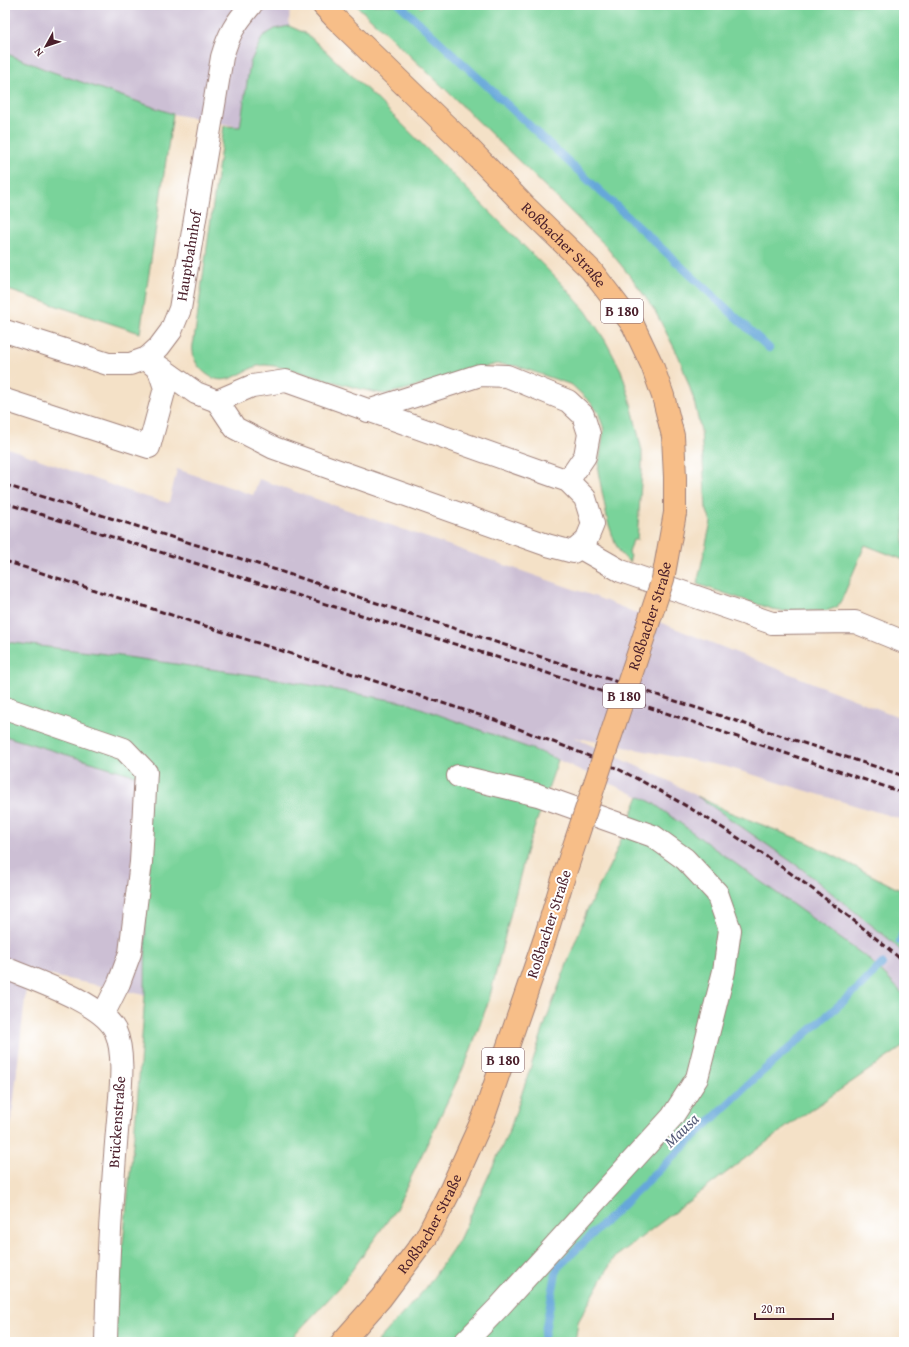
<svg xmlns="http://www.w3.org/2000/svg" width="909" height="1347" font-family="'Gentium Book Plus',serif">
<rect width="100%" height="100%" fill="#fff"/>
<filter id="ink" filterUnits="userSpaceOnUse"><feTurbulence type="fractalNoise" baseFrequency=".025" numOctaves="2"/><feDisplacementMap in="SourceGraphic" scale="8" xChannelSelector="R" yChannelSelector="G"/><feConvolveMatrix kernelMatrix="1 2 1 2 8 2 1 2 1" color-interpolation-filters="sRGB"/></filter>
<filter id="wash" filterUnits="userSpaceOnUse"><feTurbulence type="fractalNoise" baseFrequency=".012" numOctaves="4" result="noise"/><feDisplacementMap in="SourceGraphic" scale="16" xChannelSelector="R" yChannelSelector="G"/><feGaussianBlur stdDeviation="0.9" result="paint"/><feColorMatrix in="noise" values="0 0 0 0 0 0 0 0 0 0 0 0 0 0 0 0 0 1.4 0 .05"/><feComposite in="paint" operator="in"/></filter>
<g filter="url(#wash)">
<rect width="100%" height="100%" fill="#f4e1c7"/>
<path fill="#ccbfd4" d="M5,5h285l-1,21 -14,3 -18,19 -7,15 -10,64 -67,-13 -126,-44 -42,-17z
M5,447l134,48 30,8 8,-34 76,26 6,-16 337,118 308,122v101l-177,-53 -154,-30 92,42 32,17 105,73 88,71 14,14v41l-35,-36 -154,-110 -62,-46 -108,-49 -138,-51 -141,-26 -160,-23 -101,-12z
M5,736l142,43 -2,216 -117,-24 -23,210z"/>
<path fill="#79d39a" stroke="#627962" d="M356,5h62l3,3 3,-3h480v555l-39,-15 -23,54 -5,8 -11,4h-48l-81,-27 14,-62 -5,-14 -5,-77 -8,-34 -14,-40 -24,-46 -21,-30 -31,-38 -162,-158z
M289,26l18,8 68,63 184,184 27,30 19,29 16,30 9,29 12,52v19l-5,70h-4l-4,13 2,3 -2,6 -8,-8 -6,-11 -7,-21 -10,-51 6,-42 -6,-17 -8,-10 -18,-17 -55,-19 -21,-2 -92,26 -20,4 -11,-2c-21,-5 -42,-11 -63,-17 -14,-4 -30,-9 -45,-10 -18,0 -33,21 -52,13 -9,-4 -20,-15 -20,-26 -1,-4 0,-8 1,-12l30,-214 16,1 10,-64 7,-15 6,-12 12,-7z
M5,53l42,17 126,44 -33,219 -135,-44z
M5,642l101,12 160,23 141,26 138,51 13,6 -32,92 -37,148 -22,60 -71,149 -57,79 -51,54h-175l24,-237 8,-110 2,-216 -142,-43z
M639,796l14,7 62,46 154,110 35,36v51l-115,79 -175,133 -36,64 -3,20h-198l49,-54 33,-48 51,-111 39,-117 39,-104 25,-49z
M697,796l32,16 80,31 95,49v62l-14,-14 -88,-71z"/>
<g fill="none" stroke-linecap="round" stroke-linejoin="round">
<path stroke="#66a7da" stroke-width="8" d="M400,5l369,343
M900,941l4,-11
M543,1342l14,-74 198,-190 106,-92 21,-22"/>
</g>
</g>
<g filter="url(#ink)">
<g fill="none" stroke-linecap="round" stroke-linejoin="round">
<defs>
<g id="minor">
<path id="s1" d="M5,331l103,33h22l17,-6 12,-11 12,-16 9,-22 42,-252c7,-24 13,-33 29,-52"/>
<path d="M147,358l49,35 21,8 18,27 39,20 273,97 26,7 13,-11 7,-17 -8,-26 -17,-17 -282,-100 -34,5 -35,15"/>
<path d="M5,400l144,47 16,-59 -6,-18 -7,-6"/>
<path d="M368,411l112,-36 27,1 61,25 15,14 6,19 -4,22 -17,25"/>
<path d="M579,547l42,24 151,52 83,-1 49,20"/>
<path d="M5,708l119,41 22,23 -5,90 -11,91 -11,30 -16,32"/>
<path d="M458,776l80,19 115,41 32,23 32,34 13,37 -6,41 -27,107 -25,39 -173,190 -34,35"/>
<path d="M5,968c28,12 96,34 110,62 11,24 5,65 3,90 -3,32 -5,63 -7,94 -3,43 -4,86 -5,128"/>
</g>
<g id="major">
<path id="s2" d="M323,5l13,14 128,124 60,62 67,65 42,55 19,40 11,31 10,40 2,41v36"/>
<path id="s3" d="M342,1342l39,-44 45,-60 25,-49 33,-73 61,-178 19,-62"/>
</g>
</defs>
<use href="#minor" stroke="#9f8079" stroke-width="24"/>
<use href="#major" stroke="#9f8079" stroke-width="24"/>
<use href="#minor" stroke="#fff" stroke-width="22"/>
<use href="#major" stroke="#f7be88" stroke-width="22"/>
<path stroke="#4a1f2b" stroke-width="3" stroke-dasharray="6 3" stroke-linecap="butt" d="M5,485l259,81 640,210
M5,503l253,80 277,86 369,124
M5,561l496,161c40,16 85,31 123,50 100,51 195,117 280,190"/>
<defs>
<g id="major-bridge">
<path id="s4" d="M564,876l99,-297 12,-66"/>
</g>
</defs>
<use href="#major-bridge" stroke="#9f8079" stroke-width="24" stroke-linecap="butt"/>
<use href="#major-bridge" stroke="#f7be88" stroke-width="22"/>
</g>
</g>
<g text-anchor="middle" stroke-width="4" stroke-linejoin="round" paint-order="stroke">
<g fill="#fff" stroke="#80626b" stroke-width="1">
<rect x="601" y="299" width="42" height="24" rx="3"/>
<rect x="603" y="684" width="42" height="24" rx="3"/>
<rect x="482" y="1048" width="42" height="24" rx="3"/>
</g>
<g font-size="14" font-weight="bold" fill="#4a1f2b">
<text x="622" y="316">B 180</text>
<text x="624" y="701">B 180</text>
<text x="503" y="1065">B 180</text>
</g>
<g font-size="15" fill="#4a1f2b" stroke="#fff">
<text dy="5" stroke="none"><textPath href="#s2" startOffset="340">Roßbacher Straße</textPath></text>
<text dy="5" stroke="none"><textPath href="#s1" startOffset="262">Hauptbahnhof</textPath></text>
<text dy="5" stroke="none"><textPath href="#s4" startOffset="274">Roßbacher Straße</textPath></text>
<text transform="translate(549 924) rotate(-72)" y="5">Roßbacher Straße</text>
<text transform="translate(117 1122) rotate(-86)" y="5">Brückenstraße</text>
<text dy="5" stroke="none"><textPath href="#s3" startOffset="148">Roßbacher Straße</textPath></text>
</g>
<g font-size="16" font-style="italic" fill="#575c7a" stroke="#fff">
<text transform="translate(681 1130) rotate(-44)" y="6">Mausa</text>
</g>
</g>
<rect width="909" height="1347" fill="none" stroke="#fff" stroke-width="20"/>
<g transform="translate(46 46) rotate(230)" stroke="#ffffff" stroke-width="3" paint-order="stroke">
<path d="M0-3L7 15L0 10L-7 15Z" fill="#4a1f2b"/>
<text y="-6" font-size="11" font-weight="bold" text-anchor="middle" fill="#4a1f2b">N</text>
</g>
<path d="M755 1313v6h78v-6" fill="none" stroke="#4a1f2b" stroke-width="2"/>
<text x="761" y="1313" font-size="12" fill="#4a1f2b" stroke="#ffffff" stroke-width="3" paint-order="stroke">20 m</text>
</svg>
